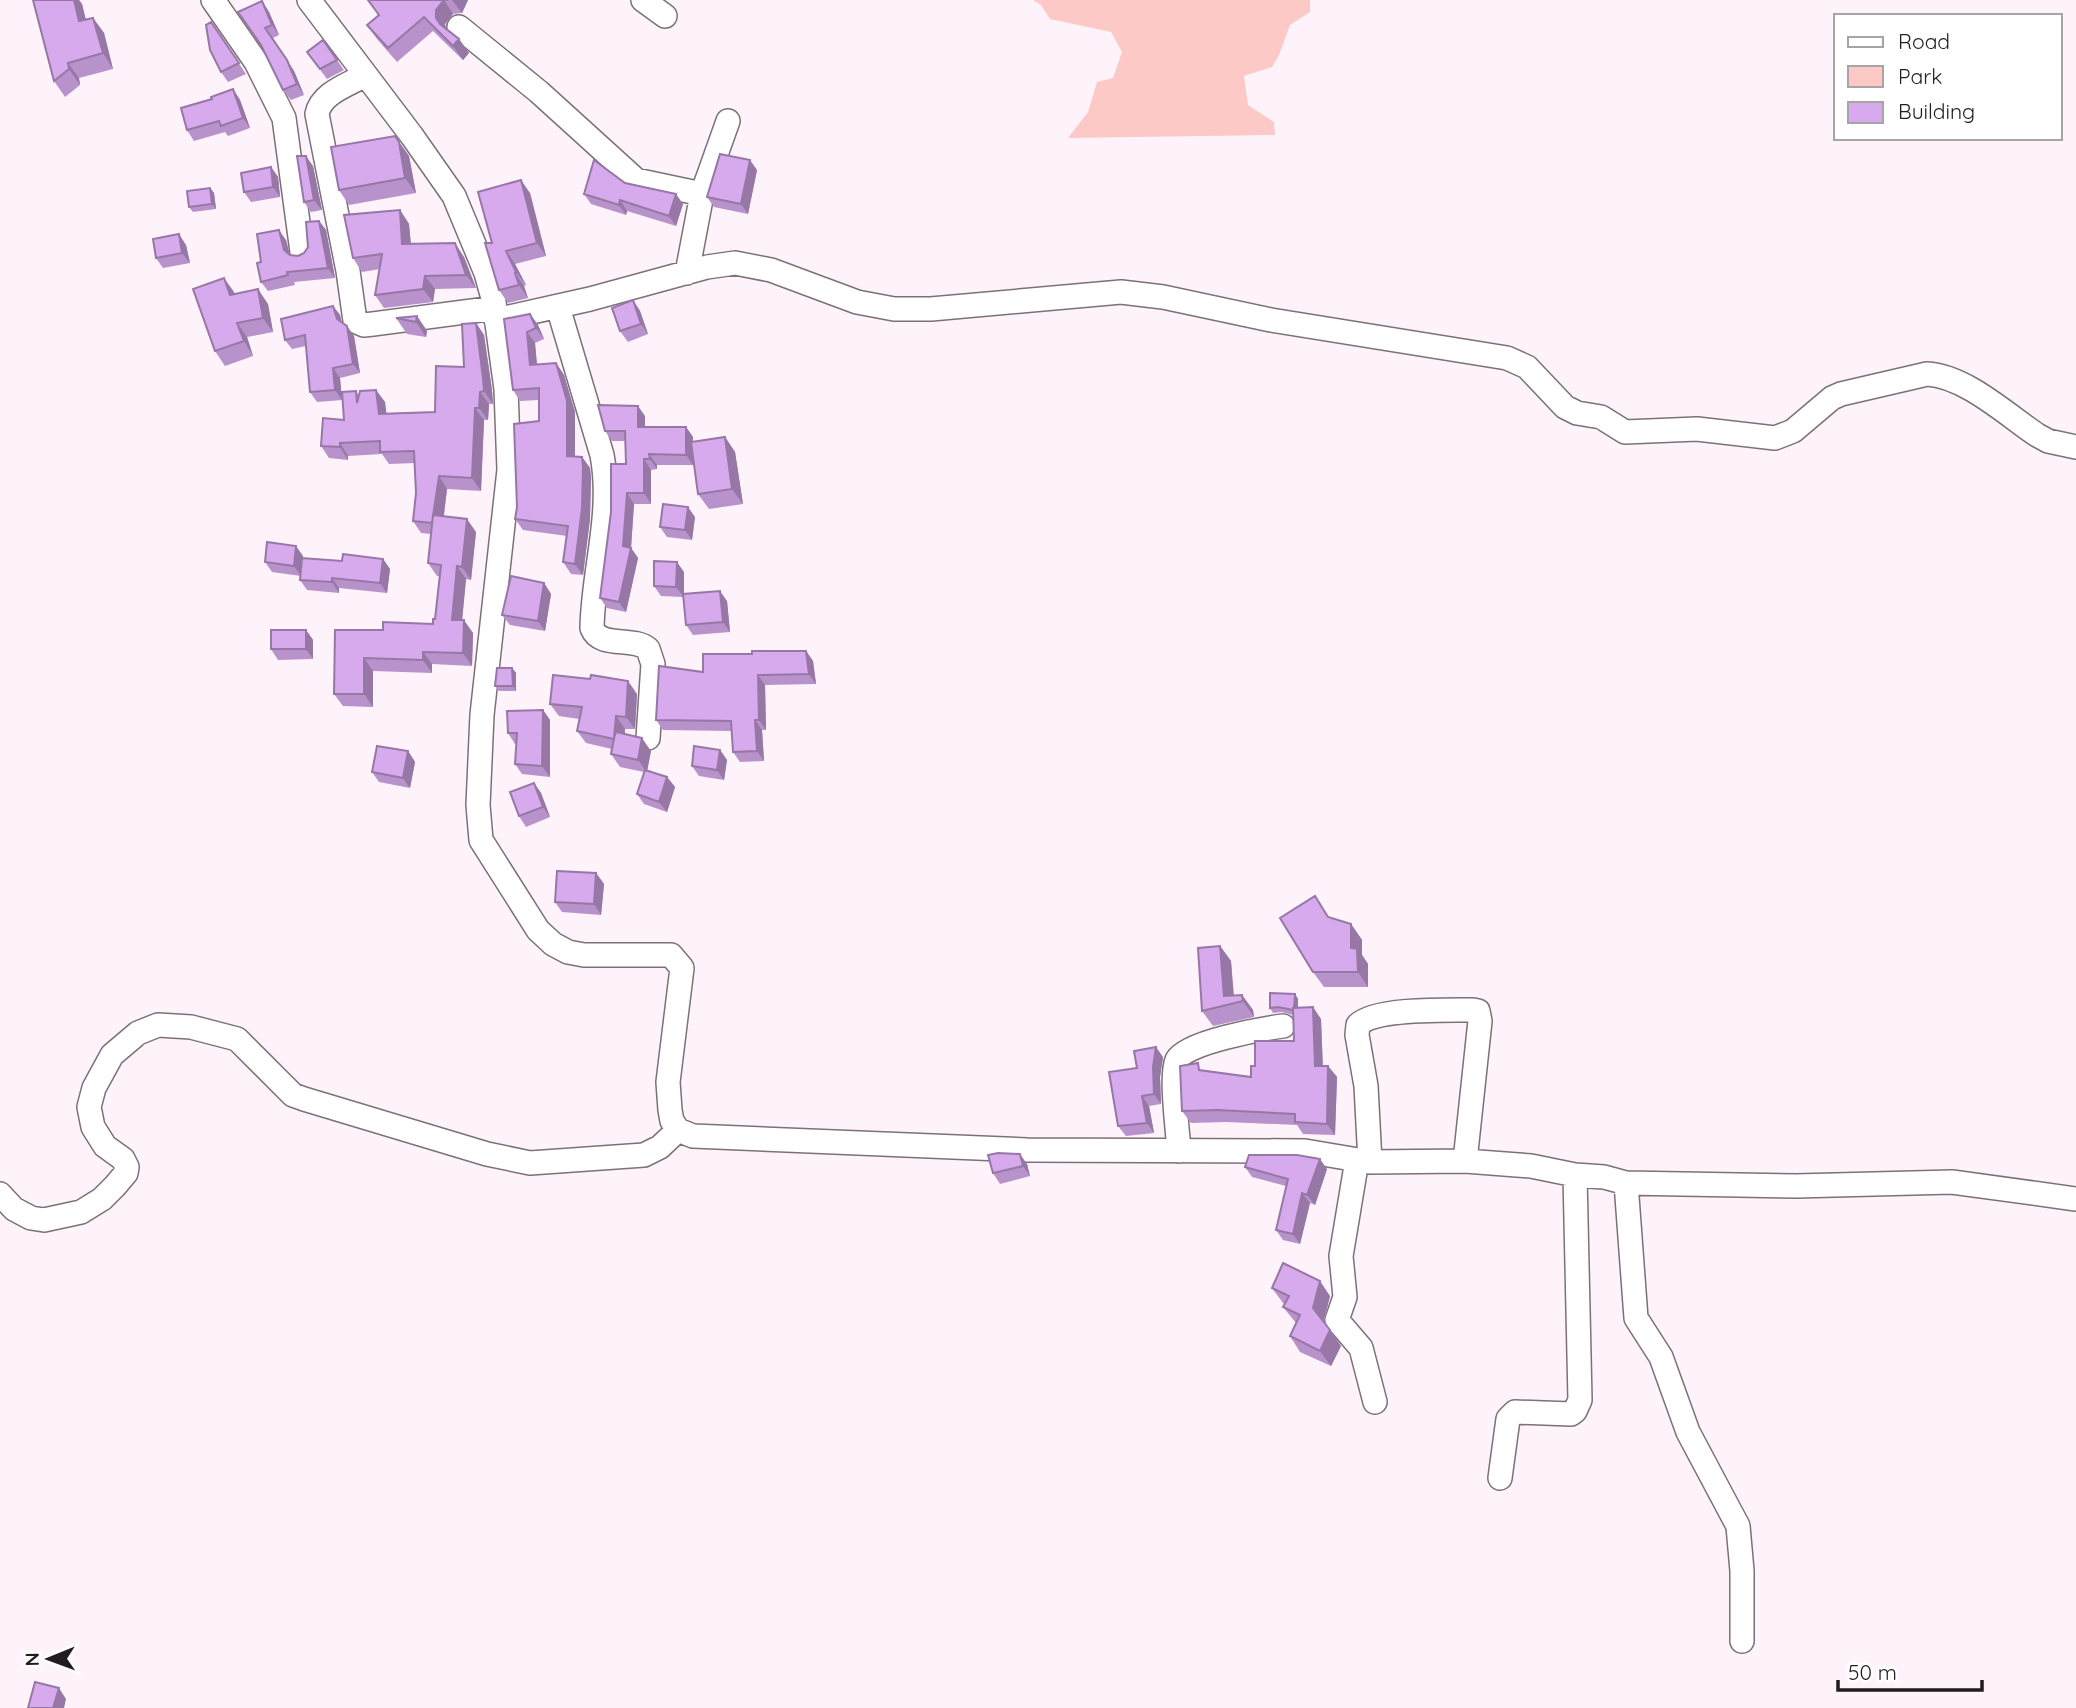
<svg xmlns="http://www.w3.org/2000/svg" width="2076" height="1708" font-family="Quicksand,sans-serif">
<rect width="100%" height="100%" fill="#fef3fb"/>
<path fill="#fcc9c6" d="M1033,0h277v12l-20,13 -11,30 -7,12 -28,9 4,29 26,17 1,13 -207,3 20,-26 9,-30 16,-4 9,-26 -11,-20 -61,-13 -9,-14z"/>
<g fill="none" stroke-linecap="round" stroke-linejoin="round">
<defs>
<path id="minor" d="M213,0l43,62 28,56 18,134
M309,0l103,136 42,60 32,77 8,29 12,87 3,81 -27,245 -4,90 3,35 57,90 15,14 15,8 16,3h87l11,13 -14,114 2,28 2,11 6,9 15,6 334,14 278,1 65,11 95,-1 66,5 44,9 29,2 22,6 170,3 156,-4 124,17
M643,0l22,16
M459,27l80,65 97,88 66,14
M365,75c-17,10 -44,18 -48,39l31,157 7,50 9,4 9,-1 122,-16
M687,273l15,-79 26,-73
M558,307l44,148c11,59 -9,115 -10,173 8,21 41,8 56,21l5,15 -5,74
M496,320l94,-21 117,-32 28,-4 36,7 86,32 37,7h37l190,-17 42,5 108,23 236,38 20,9 38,40 12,6 24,4 24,15 72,-3 78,9 18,-7 39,-33 9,-4 86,-20c38,2 79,40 110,61l11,6 28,6
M1179,1151c-1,-19 -9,-76 -2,-91 9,-18 85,-31 106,-34
M1357,1160l-16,96 4,41 -8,23 24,28 14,54
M1370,1162l-4,-76 -9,-51 1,-10c16,-17 90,-15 115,-15l5,1 2,10 -15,140
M1626,1183l10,135 25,39 27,75 50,94 4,45v70
M0,1194l14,15 17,9 13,2 37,-8 21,-13 13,-13 11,-13 1,-6 -4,-8 -18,-13 -12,-19 -4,-20 5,-19 18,-33 26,-22 20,-8 33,2 46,12 56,56 11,4 183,55 43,9 114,-8 16,-8 18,-17
M1500,1478l8,-59 7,-7 56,2 4,-3 5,-11 -5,-225"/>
</defs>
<use href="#minor" stroke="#7b7178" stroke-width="26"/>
<use href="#minor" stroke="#fff" stroke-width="23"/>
</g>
<path fill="#b892cb" d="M33,0h46l3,4 4,16 7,-2 11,15 9,36 -34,9 1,7 -15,12 -11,-16z
M368,0h100l-6,13 -9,1 -8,10 1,4 13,11 10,14 -6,7 -30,-29 -36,31 -20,-23 -10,-14 12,-10z
M262,1l7,11 10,23 -6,3 21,33 10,24 -13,5 -8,-10 -22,-45z
M211,22l35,52 -18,8 -7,-10z
M323,40l21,30 -17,9 -20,-27z
M233,89l7,11 10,28 -22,8 -3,-4 -31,9 -7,-11 25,-31z
M395,136l14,20 7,37 -67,12 -10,-15z
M313,166l9,44 -11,2 -7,-10z
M271,167l7,10 2,20 -29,5 -7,-10z
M757,170l-9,44 -34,-7 -7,-10z
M210,188l4,5 2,16 -23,3 -4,-5z
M530,193l16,63 -31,8 11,21 -2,1 4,12 -20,5 -9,-13 -7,-47z
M584,194l99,10 -7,22 -49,-15 -1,4 -35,-11z
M400,210l9,14 2,20 53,13 12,31 -41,1 -2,13 -49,6 -9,-13 5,-26 -18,3 -9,-14z
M319,221l7,9 9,48 -41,4 1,3 -27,6 -7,-9v-20l25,-22 4,15 8,1 6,-3 4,-6z
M186,245l4,18 -27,5 -7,-10z
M234,292v2l34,10 5,28 -26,5 6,19 -28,10 -10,-15z
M633,300l7,11 8,23 -20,8 -8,-11z
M333,306l7,9 2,8 12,13 6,37 -20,5 2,22 -25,2 -7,-10 -4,-46 -14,3 -7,-9z
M530,314l8,11 6,14 -9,4 2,22 19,-2 8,12 11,37v44l7,1 8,11 1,10 -1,41 -7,56 -12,-1 -8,-12 4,-26 -44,-6 -8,-11 24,-98v-21l-19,1 -7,-11z
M417,316l10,15 -1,6 -19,-3 -11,-16z
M476,323l8,12 8,55 1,14h-4l-1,16h-4l-3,71 -34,-2 -3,27 32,16 -5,48 -5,-1 -4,41 11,13 -1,33 -40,-2v9l-59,-2v36l-30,-1 -9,-12 49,-64 50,-6 2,-5 5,-43h-3l-9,-13 3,-29 -10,-1 -8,-12 3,-28 -1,-30 -26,1 -7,-10 -34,2v4l-19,-2 -8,-12 23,-26 12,-29 3,5 17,-6 9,12 1,11 49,-1 29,-45z
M645,416v11h41l7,10v5l32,-5 10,15 8,52 -34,5 -11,-15 -5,-39v10h-36v4l-6,1v34h-17l-3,44 7,10 -12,54 -19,-4 -7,-10 26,-134 -1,-23h-13l-7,-10z
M695,517l-3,23 -25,-3 -7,-10z
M303,556v2l39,3 41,-2 7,10 -3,24 -48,-5v5l-32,-3 -7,-10 1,-4 -29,-4 -7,-10z
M684,572v22l43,7 3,31 -37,3 -7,-10 -3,-28 -22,-1 -7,-10z
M544,583l7,11 -6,37 -35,-6 -8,-10z
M306,630l7,10v19l-35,1 -7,-11z
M806,651l7,10 3,23 -51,1 1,45h-4l2,31 -24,1 -7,-10 -1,-21 -69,-1 -7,-10 47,-48 49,-18z
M512,668l4,5v18h-17l-4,-5z
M637,694l-2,35h-10v5l26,17 -4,19 20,7 8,10 -8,25 -23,-8 -7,-10 7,-22 -24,-5 -9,-13 1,-5 -26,-6 -9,-12 2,-12 -20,-3 -9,-12z
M543,710l7,10v57l-28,-3 -7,-10 2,-20h-2l-7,-11z
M720,750l7,10 -3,20 -25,-4 -7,-10z
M408,751l7,11 -5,26 -31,-6 -7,-10z
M534,783l7,10 9,24 -24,10 -7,-11z
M596,873l8,11 -3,31 -39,-3 -7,-10z
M1329,918l22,6 11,16v15l6,9v23h-44l-11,-15z
M1220,946l11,15 3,34h8l11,15 1,7 -41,9 -11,-15z
M1295,994l3,5v9l23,11 2,47h5l9,11 -2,58 -32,-1 -6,-9 -71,-3 -35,1 -9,-12 21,-41 48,7 4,-11 39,-25 -1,-26 -11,-3 -9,1 -3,-5z
M1163,1057l-3,20 1,27 -12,2 5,27 -28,3 -8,-10 19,-58z
M1027,1164l3,12 -30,8 -7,-11z
M1245,1167l82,2 -12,36 -5,-2 -10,41 -17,-4 -7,-10 10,-44 -34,-9z
M1272,1288l58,8 -6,26 17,24 -10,20 -31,-14 -10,-16 6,-13 -13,-16 2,-3 -2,-1z"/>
<path fill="#9677a5" d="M74,0h5l3,4 8,33 -11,-16z
M444,0l9,14 -8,10 1,7 -10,-13v-8z
M452,0h16l-6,13z
M262,1l7,11 10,23 -7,-10z
M93,18l11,15 9,36 -10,-16z
M265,28l29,43 10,24 -7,-11z
M459,39l10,14 -6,7 -10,-14z
M68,63l11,15 1,7 -11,-16z
M233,89l7,11 10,28 -7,-10z
M399,142l10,14 7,37 -11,-15z
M306,156l7,10 9,44 -8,-10z
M750,160l7,10 -9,44 -7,-10z
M271,167l7,10 2,20 -7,-10z
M521,180l9,13 16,63 -9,-13z
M210,188l4,5 2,16 -4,-5z
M676,194l7,10 -7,22 -7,-10z
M620,200l7,11 -1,4 -7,-10z
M400,210l9,14 3,34 -10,-14z
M319,221l7,9 9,48 -7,-10z
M279,230l7,10 5,20 -7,-10z
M179,234l7,11 4,18 -8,-10z
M455,243l9,14 12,31 -10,-13z
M506,251l9,13 11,21 -10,-13z
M515,273l9,13 4,12 -9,-13z
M425,276l10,13 -2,13 -10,-13z
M224,278l10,14 5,17 -9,-14z
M258,289l10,15 5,28 -10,-14z
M633,300l7,11 8,23 -7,-10z
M333,306l7,9 3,14 -6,-10z
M530,314l8,11 6,14 -8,-11z
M417,316l10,15 -1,6 -10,-15z
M237,323l10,14 6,19 -9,-15z
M476,323l8,12 8,55 1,14 -9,-13z
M347,326l7,10 6,37 -7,-9z
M527,332l8,11 3,34 -8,-12z
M556,363l8,12 11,37v56l-8,-12z
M333,368l7,10 2,22 -7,-10z
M376,390l9,12 3,24 -9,-12z
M480,392l9,12 -1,16 -9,-12z
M638,406l7,10v21l-7,-10z
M475,408l9,12 -3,71 -9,-13z
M686,427l7,10v28l-7,-10z
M725,437l10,15 8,52 -11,-15z
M340,443l8,13v4l-8,-13z
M649,454l8,11v4l-7,-10z
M582,457l8,11 1,10 -1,41 -7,56 -8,-11z
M644,459l7,11v34l-7,-11z
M439,476l8,13 -6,47 -8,-13z
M627,493l7,11 -3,44 7,10 -12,54 -7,-10z
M688,507l7,10 -3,23 -7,-10z
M467,519l9,13 -5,48 -9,-13z
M296,546l7,10 -2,20 -7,-10z
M383,559l7,10 -3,24 -7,-10z
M677,562l7,10v25l-8,-10z
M457,566l9,13 -5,53 -9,-12z
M332,578l7,10v5l-7,-11z
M544,583l7,11 -6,37 -7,-10z
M720,591l7,10 3,31 -7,-10z
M464,620l9,13 -1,33 -9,-13z
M306,630l7,10v19l-7,-10z
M806,651l7,10 3,23 -7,-10z
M423,652l9,12v9l-9,-13z
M364,658l9,13v36l-9,-13z
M512,668l4,5v18l-3,-5z
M758,675l7,10 1,45 -7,-10z
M628,681l9,13 -2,35 -9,-12z
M543,710l7,10v57l-8,-11z
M616,716l9,13 -2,22 -9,-13z
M755,720l7,10 2,31 -7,-10z
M642,738l9,13 -4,21 -9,-12z
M720,750l7,10 -3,20 -7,-10z
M408,751l7,11 -5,26 -7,-10z
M667,777l8,10 -8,25 -8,-10z
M534,783l7,10 9,24 -7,-10z
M596,873l8,11 -3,31 -7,-11z
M1351,924l11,16v15l6,9v23l-10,-15 -7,-24z
M1220,946l11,15 3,43 -10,-8z
M1295,994l3,5v17l-4,-5z
M1242,995l11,15 1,7 -11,-16z
M1313,1007l8,12 2,58 -8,-11z
M1156,1047l7,10 -3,20 1,27 -7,-10 -1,-27z
M1328,1066l9,11 -2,58 -8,-11z
M1142,1096l7,10 5,27 -7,-10z
M1020,1154l7,10 3,12 -7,-10z
M1320,1159l7,10 -12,36 -8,-10z
M1302,1193l8,10 -10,41 -7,-10z
M1320,1281l10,15 -7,27 -10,-15z
M1330,1330l11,16 -10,20 -11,-15z
M59,1688l7,11 -2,9h-11z"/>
<path fill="#d6aaec" stroke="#9677a5" stroke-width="2" d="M33,0h41l5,21 14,-3 10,35 -35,10 1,6 -15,12z
M368,0h80h-4l-8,10v8l4,6 19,15 -6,7 -29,-29 -36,31 -21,-23 12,-10z
M262,1l10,24 -7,3 22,32 10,24 -14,6 -22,-45 -23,-33z
M211,22l28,41 -18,9 -11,-22 -4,-25z
M323,40l14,20 -17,9 -13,-17z
M233,89l10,29 -22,8 -2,-5 -32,9 -6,-22 31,-9 -1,-2z
M395,136l4,6 6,36 -66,12 -8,-43z
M720,154l30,6 -9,44 -34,-7z
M297,156h9l8,44 -10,2z
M594,160l31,23 51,11 -7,22 -49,-16 -1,5 -35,-11z
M271,167l2,20 -29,5 -3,-19z
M521,180l16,63 -31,8 10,21 -1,1 4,12 -20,5 -14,-47h7l-14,-51z
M210,188l2,16 -23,3 -2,-16z
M400,210l2,34 53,-1 11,32 -41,1 -2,13 -48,6 7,-41 -29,4 -9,-43z
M319,221l9,47 -41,4 1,3 -27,7 -4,-19 4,-1 -4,-28 22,-4 5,20 6,5 8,1 6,-3 4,-6 -2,-25z
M179,234l3,19 -26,5 -3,-19z
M224,278l6,17 28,-6 5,29 -26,5 7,18 -29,10 -22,-62z
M633,300l8,24 -21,7 -8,-23z
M333,306l4,13 10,7 6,38 -20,4 2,22 -25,2 -5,-57 -20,5 -4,-21z
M530,314l6,14 -9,4 3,33 26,-2 11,38v55l15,1 1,10 -1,41 -7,56 -12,-2 5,-36 -53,-7 2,-12 -3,-83 25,-3v-33l-26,2 -9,-71z
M417,316l-1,6 -20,-4z
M476,323l7,55 1,13 -4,1 -1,16h-4l-3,70 -33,-2 -7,47 -19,-2 3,-28 -2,-42 -34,1v-11l-40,2v4l-19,-1 2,-28 21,2 -2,-28 14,-1 1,12 3,-12 16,-1 3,24 56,-2 1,-46 28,1 -2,-43z
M598,405l40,1v21h48v28l-37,-1 1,5h-6v34h-17l-4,53 8,2 -12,54 -19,-4 11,-86v-48h15l-1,-33h-20z
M725,437l7,52 -34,5 -7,-52z
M663,504l25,3 -3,23 -25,-3z
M433,515l34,4 -5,48 -5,-1 -5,54h12l-1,33 -40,-1v8l-59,-2v36h-30l1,-64h48v-8l50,2v-5h2l6,-54 -13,-2z
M267,542l29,4 -2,20 -29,-4z
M343,554l40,5 -3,24 -48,-5v4l-32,-2 2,-22 40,3z
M654,561l23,1 -1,25 -22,-1z
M511,576l33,7 -6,38 -36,-6z
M720,591l3,31 -37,3 -3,-31z
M271,630h35v19h-35z
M752,651h54l3,23 -51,1 1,45h-4l2,31 -24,1 -2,-31 -75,-1 3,-54 44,6v-18h49z
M497,668h15l1,18h-18z
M553,675l37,4 1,-4 37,6 -2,36 -10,-1 -2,22 2,-6 26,6 -4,22 -27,-6 3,-15 -37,-8 5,-24 -32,-3z
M543,710l-1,56 -27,-2 2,-31h-9l-1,-22z
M377,746l31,5 -5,27 -31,-6z
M694,746l26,4 -3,20 -25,-4z
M645,770l22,7 -8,25 -22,-8z
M534,783l9,24 -24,9 -9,-24z
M557,871l39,2 -2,31 -39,-2z
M1315,896l13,21 23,7v24l6,1 1,23h-45l-33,-54z
M1220,946l4,50 18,-1 1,6 -41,10 -4,-63z
M1270,993l25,1 -1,14h-1v2l-15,-3 -8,1z
M1313,1007l2,59h13l-1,58 -32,-2v-8l-77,-4 -36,1 -2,-45 18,-3 1,7 52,7v-11h4v-25h39l-1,-33z
M1156,1047l-3,20 1,27 -12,2 5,27 -29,3 -9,-54 28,-4 -3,-17z
M998,1153l22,1 3,12 -30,7 -5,-18z
M1249,1155h48l23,4 -13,36 -5,-2 -9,41 -17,-4 12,-51 -43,-12z
M1283,1263l37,18 -7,27 17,22 -10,21 -30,-15 10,-21 -17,-8 6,-11 -17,-8z
M35,1682l24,6 -6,20h-25z"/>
<rect x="1834" y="14" width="228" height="126" fill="#ffffff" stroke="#a6a4a5" stroke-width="2"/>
<rect x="1848" y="37" width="35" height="10" fill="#ffffff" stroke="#a6a4a5" stroke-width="2"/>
<text x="1898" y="49" font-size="21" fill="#201c1f">Road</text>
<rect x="1848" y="66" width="35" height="21" fill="#fcc9c6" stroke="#a6a4a5" stroke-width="2"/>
<text x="1898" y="84" font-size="21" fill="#201c1f">Park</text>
<rect x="1848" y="102" width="35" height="21" fill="#d6aaec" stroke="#a6a4a5" stroke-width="2"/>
<text x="1898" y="119" font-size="21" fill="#201c1f">Building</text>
<g transform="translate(49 1659) rotate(269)" stroke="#ffffff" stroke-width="5" paint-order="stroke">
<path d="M0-5L12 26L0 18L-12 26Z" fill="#201c1f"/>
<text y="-10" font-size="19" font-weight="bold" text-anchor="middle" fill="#201c1f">N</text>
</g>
<path d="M1838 1680v10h144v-10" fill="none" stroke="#201c1f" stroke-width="3.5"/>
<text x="1848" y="1680" font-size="21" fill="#201c1f" stroke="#ffffff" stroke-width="5" paint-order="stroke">50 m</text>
</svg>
